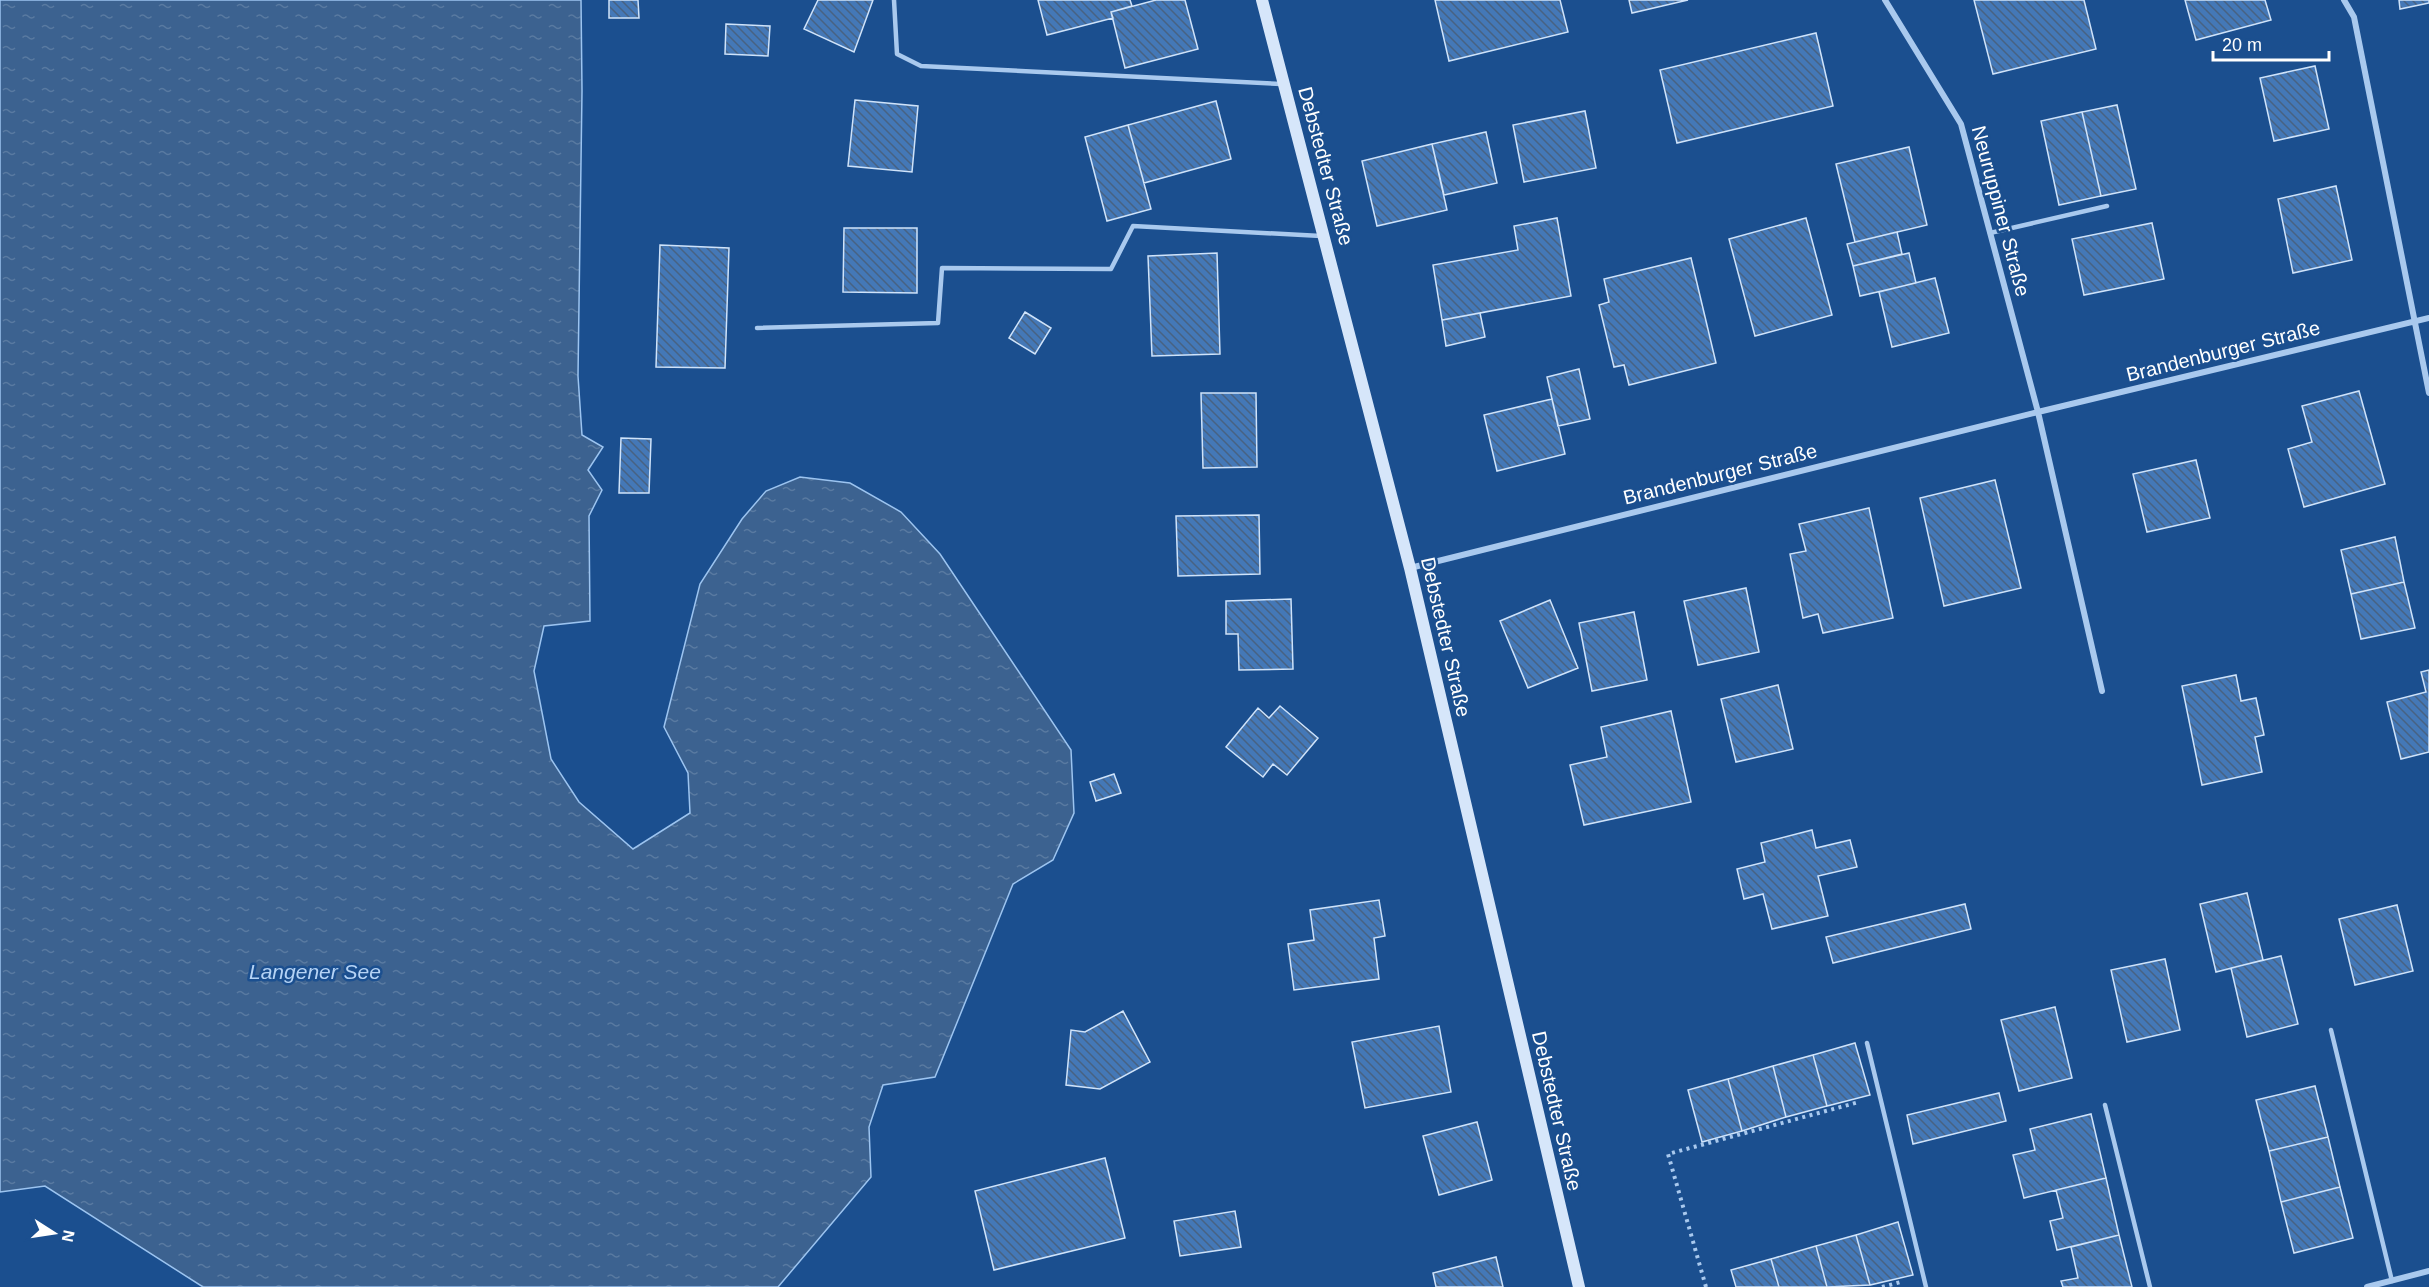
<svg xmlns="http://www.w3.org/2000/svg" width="2429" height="1287" font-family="Arial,sans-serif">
<defs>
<pattern id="water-ripples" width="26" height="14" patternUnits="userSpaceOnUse" patternTransform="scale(1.5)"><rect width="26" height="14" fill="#3c6290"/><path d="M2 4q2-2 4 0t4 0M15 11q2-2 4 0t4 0" fill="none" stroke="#597aa1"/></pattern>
<pattern id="building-back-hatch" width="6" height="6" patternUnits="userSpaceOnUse" patternTransform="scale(1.5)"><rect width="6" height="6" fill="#4478b7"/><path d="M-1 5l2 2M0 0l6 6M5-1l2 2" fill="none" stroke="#486282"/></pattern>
</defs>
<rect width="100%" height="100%" fill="#1b4f8f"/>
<path fill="url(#water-ripples)" stroke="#9cc4f0" stroke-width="1.5" d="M0,0h581l1,91 -4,285 4,59 21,12 -15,23 14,20 -13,26 1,105 -46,5 -10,45 17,88 28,43 54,47 57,-36 -2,-40 -24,-46 36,-143 42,-65 24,-28 34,-14 50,6 51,29 39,42 131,196 3,63 -21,47 -40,24 -78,193 -52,8 -14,42 2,50 -93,110h-575l-158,-101 -45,6z"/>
<path fill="url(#building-back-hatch)" stroke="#cfe3fa" stroke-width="1.5" d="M609,0h29l1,18h-30z
M818,0h55l-19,52 -50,-23z
M1038,0h92l2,6 -21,6 2,6 -66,17z
M1156,0h29l13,49 -73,19 -14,-56z
M1435,0h125l8,32 -119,29z
M1629,0h59l-56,13z
M1974,0h110l12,49 -103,25z
M2185,0h80l6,20 -75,20z
M2399,0h30v3l-29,6z
M726,24l44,2 -2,30 -43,-2z
M1816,33l17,73 -156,37 -17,-73z
M2315,66l14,63 -55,12 -14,-63z
M855,100l63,6 -6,66 -64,-6z
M1216,101l15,58 -87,24 -16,-58z
M2117,105l19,84 -35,7 -19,-84z
M1585,111l11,57 -72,14 -11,-57z
M2082,112l19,84 -42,9 -18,-84z
M1128,125l23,84 -44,12 -22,-84z
M1486,132l11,51 -53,12 -12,-51z
M1432,144l15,66 -70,16 -15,-65z
M1909,147l18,78 -72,17 -19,-78z
M2336,186l16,74 -59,13 -15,-74z
M1557,218l14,78 -129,24 -9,-55 85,-15 -4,-24z
M1806,218l26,97 -77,21 -26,-97z
M2152,223l12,56 -80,16 -12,-56z
M844,228h73v65l-74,-1z
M1897,232l5,22 -49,12 -6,-22z
M660,245l69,3 -4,120 -69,-1z
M1217,253l3,101 -68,2 -4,-100z
M1909,253l7,30 -56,13 -7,-30z
M1691,258l25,105 -87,22 -5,-20 -10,2 -15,-62 10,-3 -5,-23z
M1935,278l14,55 -57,14 -13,-55z
M1025,312l26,16 -16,26 -26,-16z
M1480,313l5,24 -39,9 -4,-26z
M1579,369l11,50 -32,7 -11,-49z
M2359,391l26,93 -81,23 -16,-58 24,-7 -10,-36z
M1201,393h55l1,74 -54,1z
M1552,399l13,55 -68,17 -13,-56z
M621,438l30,1 -2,54h-30z
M2196,460l14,58 -63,14 -14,-58z
M1995,480l26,108 -77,18 -24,-108z
M1869,508l24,110 -70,15 -5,-19 -15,4 -13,-64 16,-3 -7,-27z
M1259,515l1,59 -82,2 -2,-60z
M2395,537l9,45 -53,12 -10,-44z
M2404,582l11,46 -54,11 -10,-45z
M1746,588l13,64 -61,13 -14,-64z
M1291,599l2,70 -54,1 -1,-36h-12v-33z
M1550,600l28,68 -50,20 -28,-67z
M1634,612l13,68 -55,11 -13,-68z
M2429,670v82l-28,7 -14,-57 39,-10 -5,-20z
M2236,675l5,26 15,-3 8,37 -9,2 7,35 -60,13 -20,-99z
M1778,685l15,64 -57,13 -15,-63z
M1280,706l38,32 -31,37 -14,-11 -10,13 -37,-30 32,-39 11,10z
M1671,711l20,91 -107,23 -14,-60 37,-8 -6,-30z
M1114,774l7,19 -25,8 -6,-19z
M1812,830l4,18 34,-8 7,27 -39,9 10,40 -56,13 -9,-35 -19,5 -7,-30 28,-7 -4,-19z
M2247,893l16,67 -47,12 -16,-68z
M1379,900l6,36 -11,2 5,41 -85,11 -6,-46 26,-4 -4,-30z
M1965,904l6,25 -138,34 -7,-26z
M2397,905l16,66 -58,14 -16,-66z
M2281,956l17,68 -51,13 -16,-69z
M2165,959l15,71 -53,12 -16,-72z
M2055,1007l17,71 -53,13 -18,-71z
M1123,1011l27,51 -50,27 -34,-4 5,-55 14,2z
M1439,1026l12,66 -86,16 -13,-66z
M1855,1043l15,52 -43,11 -14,-51z
M1813,1055l14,51 -41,11 -13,-51z
M1773,1066l13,51 -44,14 -14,-52z
M1728,1079l14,52 -40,11 -14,-52z
M2315,1086l13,51 -59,14 -13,-51z
M1999,1093l7,28 -93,23 -6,-29z
M2091,1114l15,64 -82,20 -11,-43 22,-5 -5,-21z
M1477,1122l15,58 -53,15 -16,-59z
M2328,1137l12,50 -59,15 -12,-51z
M1105,1158l20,80 -131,32 -19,-79z
M2106,1178l13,57 -62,15 -7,-29 13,-3 -7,-28z
M2340,1187l13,51 -59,15 -13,-51z
M1235,1211l6,36 -61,9 -6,-35z
M1898,1222l15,53 -43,10 -14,-50z
M1856,1235l14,50 -43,2 -11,-41z
M2119,1235l13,52h-69l-2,-6 17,-3 -7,-31z
M1816,1246l11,41h-48l-8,-28z
M1496,1257l7,30h-67l-3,-14z
M1771,1259l8,28h-43l-5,-17z"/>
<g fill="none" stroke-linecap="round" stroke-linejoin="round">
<path stroke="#a9c9ee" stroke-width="4" stroke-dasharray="3 4.5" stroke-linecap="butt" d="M1706,1287l-38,-133 191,-52
M1882,1287l19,-5"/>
<path stroke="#a9c9ee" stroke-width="4.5" d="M894,0l3,54 24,12 360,18
M1990,233l117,-27
M757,328l181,-5 4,-55 169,1 22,-43 188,10
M2331,1030l61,251
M1867,1043l59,244
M2105,1105l45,182"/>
<path stroke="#a9c9ee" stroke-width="6" d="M1885,0l76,124 77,288 64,279
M2344,0l10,17 75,376
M1410,568l628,-156 391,-94
M2367,1287l62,-16"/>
<path stroke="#d6e6fa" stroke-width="12" d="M1262,0l148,568 169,719"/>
</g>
<g text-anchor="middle" stroke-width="5" stroke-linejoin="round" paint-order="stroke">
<g font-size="20" fill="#fff" stroke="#1b4f8f">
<text transform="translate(1326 166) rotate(75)" y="7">Debstedter Straße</text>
<text transform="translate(2001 211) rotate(75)" y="7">Neuruppiner Straße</text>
<text transform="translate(2223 351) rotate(-14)" y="7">Brandenburger Straße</text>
<text transform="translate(1720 474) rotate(-14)" y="7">Brandenburger Straße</text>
<text transform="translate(1446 637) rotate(77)" y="7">Debstedter Straße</text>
<text transform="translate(1557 1111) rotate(77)" y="7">Debstedter Straße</text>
</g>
<g font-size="21" font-style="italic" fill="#b5d3f5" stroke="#1b4f8f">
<text x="315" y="979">Langener See</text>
</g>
</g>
<g transform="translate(54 1233) rotate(102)" stroke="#1b4f8f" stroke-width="4.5" paint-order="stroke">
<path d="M0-4.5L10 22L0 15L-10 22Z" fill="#ffffff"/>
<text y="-9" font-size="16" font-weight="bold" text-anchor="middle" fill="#ffffff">N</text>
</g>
<path d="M2213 51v9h116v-9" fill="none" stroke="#ffffff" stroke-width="3"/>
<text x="2222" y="51" font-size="18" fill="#ffffff" stroke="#1b4f8f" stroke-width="4.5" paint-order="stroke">20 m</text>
</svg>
